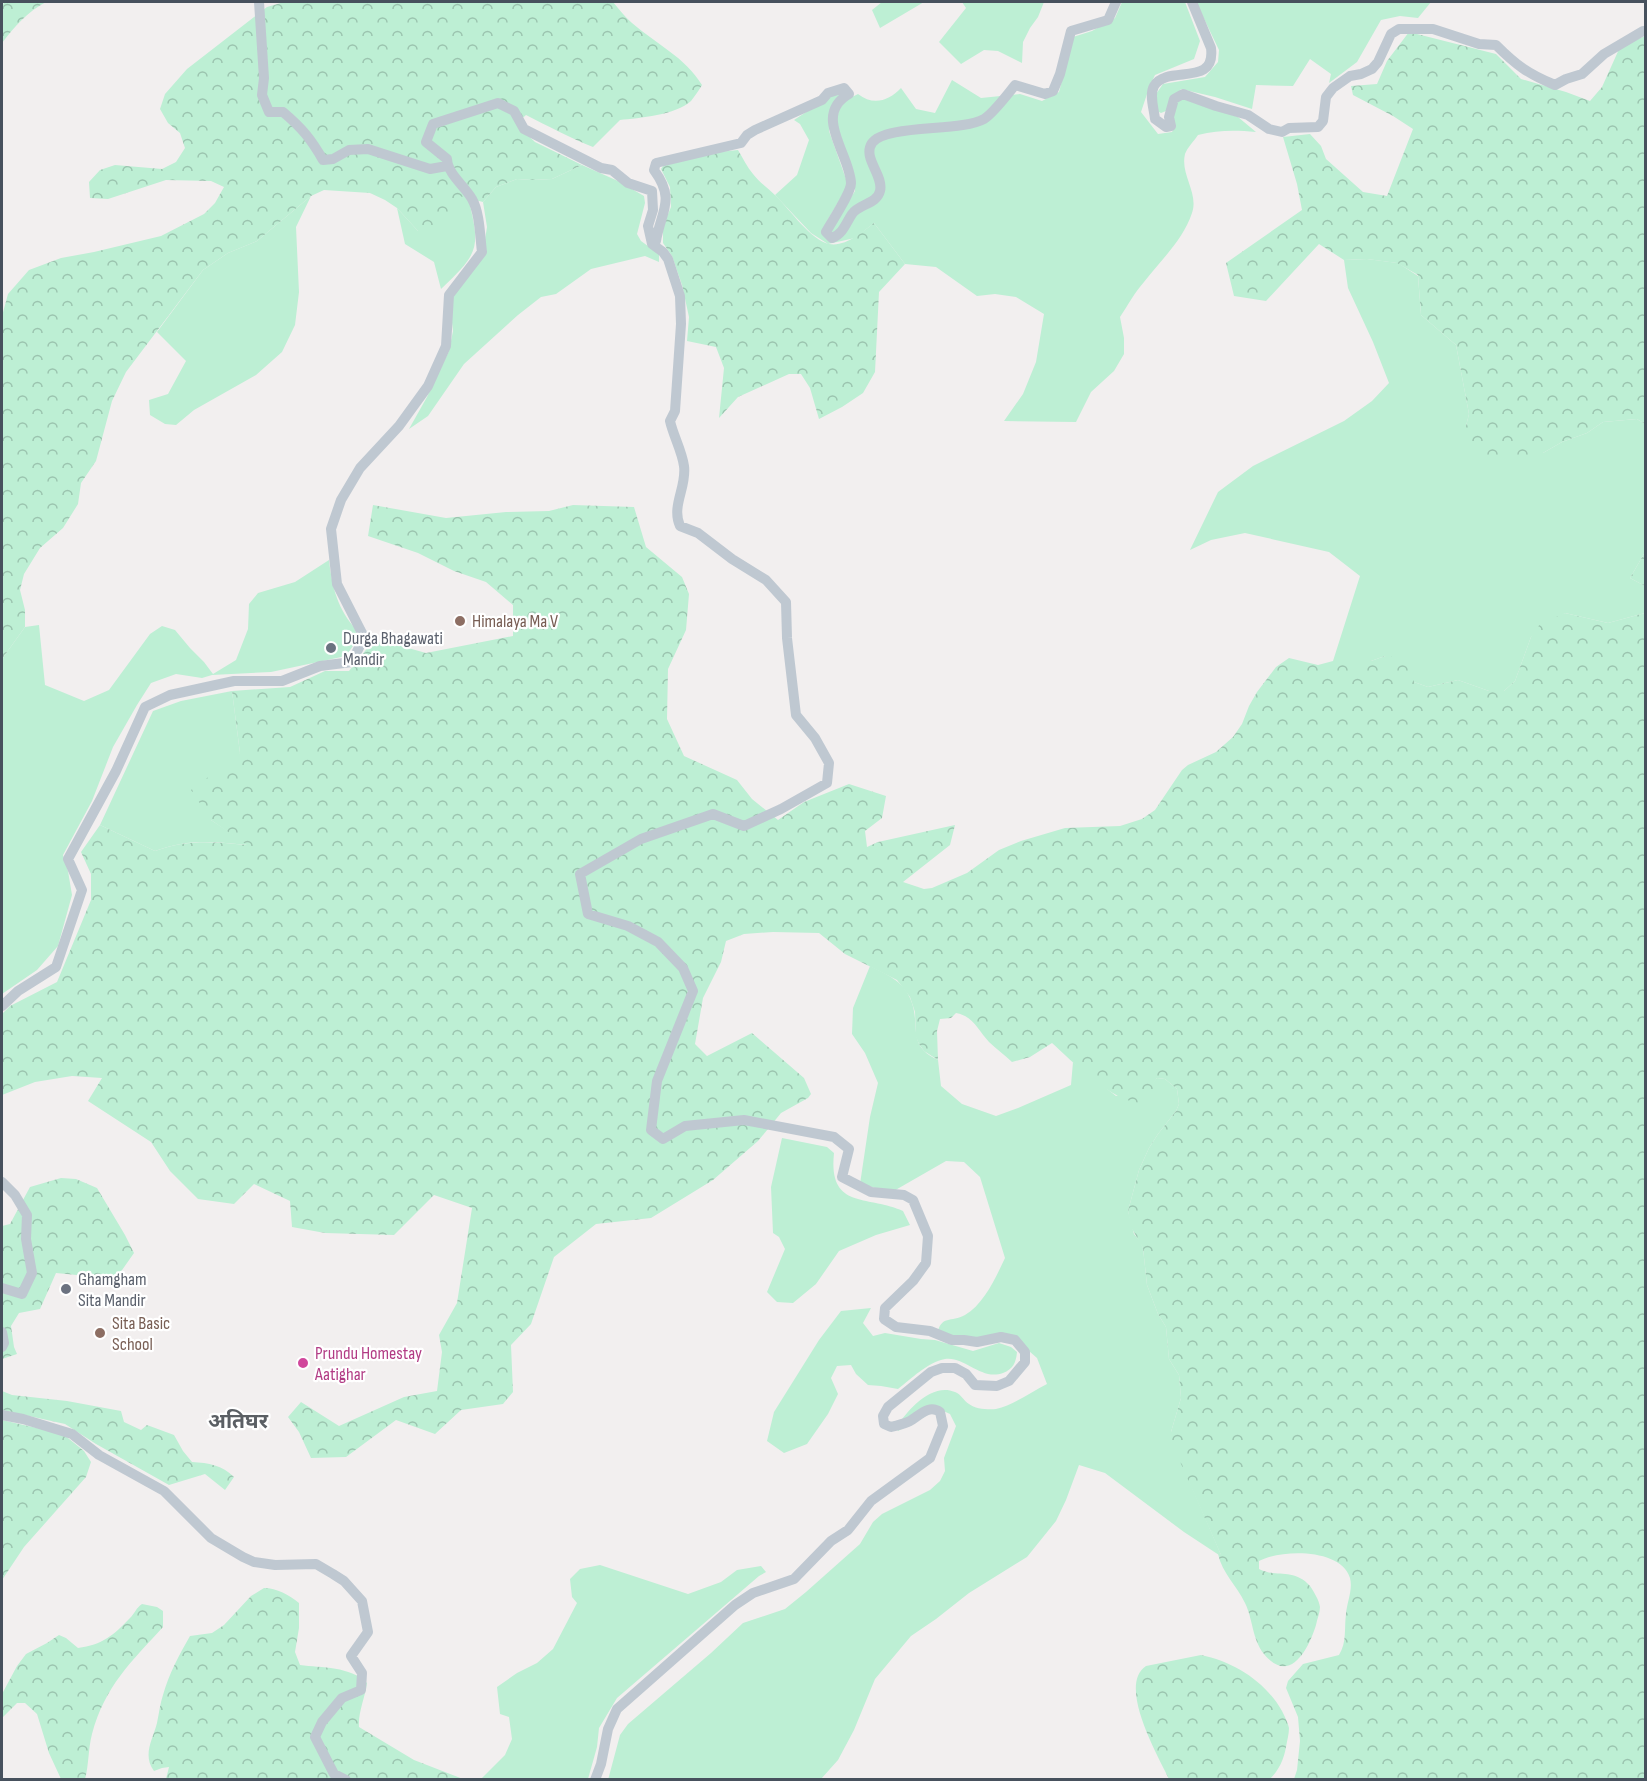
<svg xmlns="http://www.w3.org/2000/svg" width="1647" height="1781" font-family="'Sofia Sans Condensed','Noto Sans Devanagari',sans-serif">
<defs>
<pattern id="forest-crowns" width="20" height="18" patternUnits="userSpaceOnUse" patternTransform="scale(1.5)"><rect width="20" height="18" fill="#bdefd4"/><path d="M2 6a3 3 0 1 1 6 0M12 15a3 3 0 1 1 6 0" fill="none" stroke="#9bc4af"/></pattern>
</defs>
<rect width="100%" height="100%" fill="#f2efef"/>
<path fill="#bdefd4" d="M882,2h42l-44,26 -8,-18z
M962,2h82l-6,15 -8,11 -7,14 -1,21 -24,-12 -14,-1 -23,14 -22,-22 27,-34z
M1122,2h63l15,39 -6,18 -39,16 -5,10 -9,27 17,22 14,-2 3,-5 -2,-12 1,-10 8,-7 56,19 18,15c-21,-2 -38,-2 -58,3 -4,6 -11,13 -13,19 -5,21 14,39 7,59 -9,27 -31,47 -48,69 -9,10 -16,23 -24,35l4,21v16l-10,17 -23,21 -15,30 -72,-1 19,-27 13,-32 8,-48 -28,-17 -21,-3 -18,2 -41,-29 -31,-3 -31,-41 -19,15 -27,6 -17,-11 -36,-38 22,-20 12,-35 -9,-16 -6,-4 38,-25 6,-2 2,3 -6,8 -5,27 17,48v10l-19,32 5,6 23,-36 -1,-18 -18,-50 3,-13 7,-10 12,-6c15,12 31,7 43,-6l15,21 19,4 17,-33 29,18 39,-4 22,7 17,-9 14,-55 19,-6 23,-13z
M1196,2h235l-13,16 -18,-2 -19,4 -24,42 -28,21 2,-9 -21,-15 -17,27 -37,-1 -4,24 -37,-12 -34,-8 -15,22 -5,2 -4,-2 -1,-17 7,-10 42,-7 13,-15 1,-12z
M582,165l36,16 26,15 1,7 -8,31 4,7 18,13v8l-14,-6 -54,13 -35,25 -15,3 -23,18 -54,49 -36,52 -19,13 18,-32 22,-46 4,-20 -2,-17 2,-21 29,-35 5,-31 -4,-25 13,-15 21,-8 15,1 20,-1z
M459,195l9,3c13,50 11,55 -27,91l-7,-27 -29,-18 -8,-36 21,23z
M311,196l-15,31 3,65 -4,33 -13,27 -26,23 -62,35 -18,15 -11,-1 -15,-9 -1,-15 19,-6 18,-33 -29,-29 46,-62 25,-17 29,-12z
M1367,259l31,4 20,13 3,39 35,30 13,69 -3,12 77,27 19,-11 25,-9 16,-11 34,-3 8,5v128l-15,26 15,8v27l-37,10 -43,-10 -34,24 -16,44 -11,10h-15l-31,-11 -30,7 -14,-5 -29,-26 -14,5h-38l27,-85 -31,-24 -84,-19 -34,7 -21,10 28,-58 35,-26 91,-45 28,-20 17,-18 -16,-41 -25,-54 -4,-28z
M329,560c3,27 9,50 27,69l-1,14 -9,13 -75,16 -59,3 -10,3 -26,-4 -25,9 -14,22 -24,42 -21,54 -29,54 5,16 4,24 -14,51 -21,24 -35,24v-335l23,-32 14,-2 6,60 39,16 25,-11 41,-56 12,-8 13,4 15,18 14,14 9,12 23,-14 12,-31 1,-25 9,-11 37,-11z
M232,691l8,62 -29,67 38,25c-36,-3 -59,-7 -94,6l-55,-26 53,-114 28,-10z
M870,966c16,8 33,15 40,32 12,26 -5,47 28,62l3,26 21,18 34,12 22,-8 53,-23 2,-23 43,34 36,-12 5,-6 8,1 12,10 2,15 -3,7 -18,23 -9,14 -10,22 -11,41 6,23 6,7 3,7 4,37 11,29 8,13 3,32 10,16 2,23 -10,34 1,9 50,116 -38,-25 -79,-59 -26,-8 -13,35 -10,21 -29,36 -58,36 -33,26 -25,17 -36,43 -21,51 -16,30 -17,19 -213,1 12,-45 8,-11 83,-71 32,-30 42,-14 21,-17 54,-48 13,-22 9,-8 48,-24 10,-9 5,-10 -1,-13 12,-32 -6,-12 -11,-5 -41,22 -2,-3c11,-18 36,-46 59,-36 6,2 9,9 14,12 6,5 20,6 27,5 18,-4 35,-17 51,-25l-10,-26 -16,-14 -84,-9c4,-21 14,-12 28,-20 19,-11 31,-38 40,-57l-25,-81 -16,-15 -18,-1 -54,31 -32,-8 10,-67 8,-34 -13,-30 -13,-19 1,-26z
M782,1138l45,9 7,6c-6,57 33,42 69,58l7,14 -34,10 -37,16 -23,33 -23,19 -16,-1 -10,-10 18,-43 -6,-12 -6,-4 -2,-46z
M871,1308l-8,15 10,13 12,-3 36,6 14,1 38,11 26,-8 12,4 6,5c-1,11 -4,17 -14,21 -22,8 -38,-17 -58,-14 -17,3 -34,20 -47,30l-17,-3 -13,-1 -12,-11 -5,-9 -14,1 -6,12 7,16 -10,20 -21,30 -23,9 -17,-12 7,-29 45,-72 22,-29z
M600,1565l88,29 33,-12 16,-12 24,-4 5,6 -7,4 -142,122 -18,30 -2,19 -9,32h-107l24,-24 7,-16 -3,-22 -9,-3 -3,-27 20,-14 20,-10 16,-14 24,-46 -5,-6 -2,-18 10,-10z"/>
<path fill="url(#forest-crowns)" d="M5,2h41c-19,10 -31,24 -44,41v-38z
M284,2h329c6,7 12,15 19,21 24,21 53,34 70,62 -3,5 -7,11 -11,16 -15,14 -52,17 -71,19l-27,27c-23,-9 -45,-21 -67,-32l-10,9 19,18 47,23 -30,14 -20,1 -15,-1 -21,8 -13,15 -24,-6 -3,14 -22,22 -16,-1 -21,-23 -12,-8 -15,-7 -46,-3 -13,6 -54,45 -29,12 -25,17 -77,102 -14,29 -16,60 -15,22 -3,21 -15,24 -23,20 -16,26 -4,16 5,20v17l-23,32v-343l6,-22 21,-24 32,-12 33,-6 67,-16 43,-22 11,-11 9,-16 -13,-6 -45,-1 -58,19 -18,-1 -1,-16 11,-12 15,-5 47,4 14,-7 9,-14 -5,-15 -12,-10 -8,-14 5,-15 22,-25 80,-62z
M1409,32l87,22 25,25 45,13 24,9 12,-14 18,-40 25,-11v388l-8,-5 -34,3 -16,11 -25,9 -19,11 -42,9 -35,-14v-22l3,-12 -13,-69 -35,-30 -3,-40 -21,-12 -30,-4 -23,1 -25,-16 -53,57 -32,-5 -8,-33 76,-53 -5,-26 -14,-47 27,-3 11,12 5,13 37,33 24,4 26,-67 -20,-13 -40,-21 -2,-9 26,-2 10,-23z
M738,150c5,8 9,17 15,24 7,9 16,15 24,23 12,12 35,44 52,47 17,3 33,-12 45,-21l31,41 -26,28 -4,80 -12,21 -21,14 -23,12 -9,-31 -9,-14h-12l-51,23 -19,21 5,-50 -8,-21 -29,-6 2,-24 -7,-32 -10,-29 -9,-13v-17l8,-19 -1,-20 -9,-18 4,-6 44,-10z
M373,505l73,13 60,-6 43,-1 24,-6 61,2 12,40 36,30 7,17 -3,36 -18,39 -1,50 17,37 53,24 15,19 26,21 26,-18 45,-18 37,12 -4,22 -17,13 2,16 11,-5 77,-17 -5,20 -47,37 21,7 8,-1 35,-15 32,-23 22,-9 44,-13 55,-2 22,-7 13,-9 27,-40 6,-5 28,-13 17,-15 9,-13 7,-18 8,-14 19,-25 13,-9 29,7 15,-4h38l14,-5 15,2 12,9 2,15 14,5 30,-7 31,11h15l11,-10 16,-44 9,-13 25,-11 43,10 37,-10v1166h-351l3,-9 3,-29 -2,-24 -12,-29 2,-7 15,-17 36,-9c8,-13 5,-26 7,-41 1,-12 7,-24 4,-36 -9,-30 -69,-29 -91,-17v8c17,9 35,-1 51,17 4,6 9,14 10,21 0,6 -3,12 -4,18 -7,23 -26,61 -52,29 -12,-15 -11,-35 -19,-51 -8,-17 -23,-30 -27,-49l3,1 -50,-114v-9l10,-34 -2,-23 -10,-16 -3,-32 -8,-13 -11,-29 -4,-37 -12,-21 -3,-16 11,-41 10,-22 9,-14 18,-23 3,-7 -2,-15 -12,-10 -8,-1 -4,6 2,15c-28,19 -82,-37 -103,-56l-22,14 -18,5c-7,-7 -16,-13 -23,-20 -11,-12 -16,-26 -33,-29l-5,5 -11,1 -3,12 1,29 -14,-9 -5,-7 -3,-7 -1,-25 -5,-15 -13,-17 -52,-26 -26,-21 -46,-1 -29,2 -18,7 -5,21 -18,36 -8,46 12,12 45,-23 52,45 7,16 -3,4 -27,15 -23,28 -45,39 -62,38 -55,6 -42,33 -23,67 -20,21 2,47 -10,12 -42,6 -26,24 -39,-14 -50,37 -35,1 -12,-26 -11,-15 13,-15 38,24 65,-29 33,-6 5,-39 -3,-17 18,-32 15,-95 -38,-13 -40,40 -69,-2 -33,-6 -2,-26 -36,-17 -20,20 -36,-5 -28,-28 -19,-29 -63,-41 14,-23 -30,-2 -37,6 -33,13v-81l8,-8 47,-24 34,-82v-26l-10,-22 19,-27 55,26c34,-12 57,-9 92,-6l-36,-25 -20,-30 49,-37 -8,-62 58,-4 35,-16h24l24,-30 28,5 25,7 87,-17v-31l-27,-23 -32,-11 -36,-18 -50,-17z
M1645,552v34l-15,-8z
M61,1178l15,1 21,9 28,47 9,18 -21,30 -26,-7 -31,-3 -16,36 -21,4 -8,13 3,21 3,7 -15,5v-133l8,-2 20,-37z
M2,1391l10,4 55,6 54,10 3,11 17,8 6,-5 27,10 9,16 9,11c17,1 30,3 42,15l-9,13 -20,-16 -36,11 -73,-41 -31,-20 -63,-14z
M2,1420l61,14 21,17 7,11 -5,15 -62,70 -22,33z
M264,1588c13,0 25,7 35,15v25l-4,24 5,13c22,3 50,1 67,18 -2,15 -9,29 -8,44l55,33 49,19h-297l3,-12 -7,1 -8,3c-12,-16 -1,-32 3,-48 2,-10 3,-19 6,-28 6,-21 16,-40 27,-59l22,-3 12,-8 27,-29z
M142,1604l15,3 6,4v16c-32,35 -58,59 -71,107 -4,15 -3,31 -7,45h-24l-12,-26 -12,-39 -12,-11h-8l-15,15v-24l15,-28 9,-12 21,-11 12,-8 7,3 12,10c24,-3 36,-13 52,-30 5,-5 6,-10 12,-14z
M1201,1655c33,7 64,26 81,56 3,6 6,12 7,17 0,6 -2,13 -3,19 -2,12 -7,23 -16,32h-101c-11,-23 -52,-94 -23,-113z"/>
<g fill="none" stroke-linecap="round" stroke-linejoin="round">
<path stroke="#bfc8d1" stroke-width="10" d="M259,2l5,76 -2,17 7,17h14c19,16 28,27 40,48l10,-1 16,-9 19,-1 62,20 17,-3
M1192,2l19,46c5,40 -44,16 -57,38 -5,9 0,23 1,33l11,8 5,-1 -2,-9 5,-18 9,-5 33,12 32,9 21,14 13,3 7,-4 29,-1 5,-6 3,-24 7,-9 17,-12 11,-2 11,-5 6,-7 13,-28 8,-5h34l46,15 17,1c20,20 32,29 59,40l11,-6 16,-5 22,-20 39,-23h3
M652,244l4,-3c5,-30 20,-41 -2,-71l2,-7 85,-20 6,-8 8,-5 67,-30 6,-7 16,-5 5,6c-37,21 1,60 2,89 0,10 -19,38 -25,49l6,6c11,-4 14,-15 20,-24 7,-10 25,-10 28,-23 4,-16 -18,-33 -8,-48 13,-19 90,-11 112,-24 8,-5 24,-25 31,-34l30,9 8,-3 7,-17 11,-43 37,-11 8,-18
M2,1006l16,-15 38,-24 26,-77 -14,-31 48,-88 29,-64 25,-12 64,-14h48l38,-15 32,-4 12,-25 -27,-53 -6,-55 10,-29 19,-32 39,-42 29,-40 18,-40 3,-51 33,-43c-2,-15 -2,-39 -10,-53 -7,-13 -24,-24 -25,-40l-21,-17 7,-18 65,-21 16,8 10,18 77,39 11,2 16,13 24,8 1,19 -5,16 4,18 11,8 5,7 12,37 1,28 -6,87 -5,10c3,14 12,30 14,45 3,21 -13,40 -4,60l18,7 34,26 34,21 20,22 1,36 9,77 19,23 14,25 -2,20 -46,26 -37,17 -31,-12 -72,25 -61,35 8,40 40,12 30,16 25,26 10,23 -36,90 -6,49 12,9 22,-13 59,-6 90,17 15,12 -7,28 29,15 33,3 9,5 15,36 -2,27 -13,18 -28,27 -1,11 12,8 34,4 22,9h12l13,2 24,-5 14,3 10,12v10l-16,19 -12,5 -22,-1 -9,-11 -11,-6h-13l-11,4 -43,35 -5,9 1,8 7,3c7,-2 13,-3 19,-6 10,-6 19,-17 30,-9l3,14 -13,32 -59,43 -23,29 -17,11 -37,38 -41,14 -18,12 -118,104 -9,20 -7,35 -6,16
M2,1182l13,13 12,20 -1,24 6,34 -10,21 -20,-6
M2,1332l2,11 -2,4
M2,1415l21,4 49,15 27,21 65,36 47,47 32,19 11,5 21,3 41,-1 17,10 11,7 18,20 6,31 -17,24 11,17 -1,17 -19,8 -20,24 -7,15 19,37 12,6"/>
</g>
<g fill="#8d6e63" stroke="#fff" stroke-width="2">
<circle cx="460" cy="621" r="6"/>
<circle cx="100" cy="1333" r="6"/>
</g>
<g fill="#6b7280" stroke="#fff" stroke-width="2">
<circle cx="331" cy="648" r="6"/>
<circle cx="66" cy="1289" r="6"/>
</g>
<circle fill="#d1479c" stroke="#fff" stroke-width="2" cx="303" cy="1363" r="6"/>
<g text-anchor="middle" stroke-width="4.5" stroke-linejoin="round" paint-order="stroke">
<g font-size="18" fill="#785e54" stroke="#fff" text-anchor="start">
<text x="472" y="627">Himalaya Ma V</text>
<text x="112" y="1329">Sita Basic<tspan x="112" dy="21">School</tspan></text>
</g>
<g font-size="18" fill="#5b616d" stroke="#fff" text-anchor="start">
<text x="343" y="644">Durga Bhagawati<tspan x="343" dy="21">Mandir</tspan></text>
<text x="78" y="1285">Ghamgham<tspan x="78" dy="21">Sita Mandir</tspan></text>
</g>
<g font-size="18" fill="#b23c85" stroke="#fff" text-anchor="start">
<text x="315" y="1359">Prundu Homestay<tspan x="315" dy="21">Aatighar</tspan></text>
</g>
<g font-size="21" font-weight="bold" fill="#5b5f64" stroke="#fff">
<text x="238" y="1428">अतिघर</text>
</g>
</g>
<rect width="1647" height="1781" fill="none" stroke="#47515d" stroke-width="6"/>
</svg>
